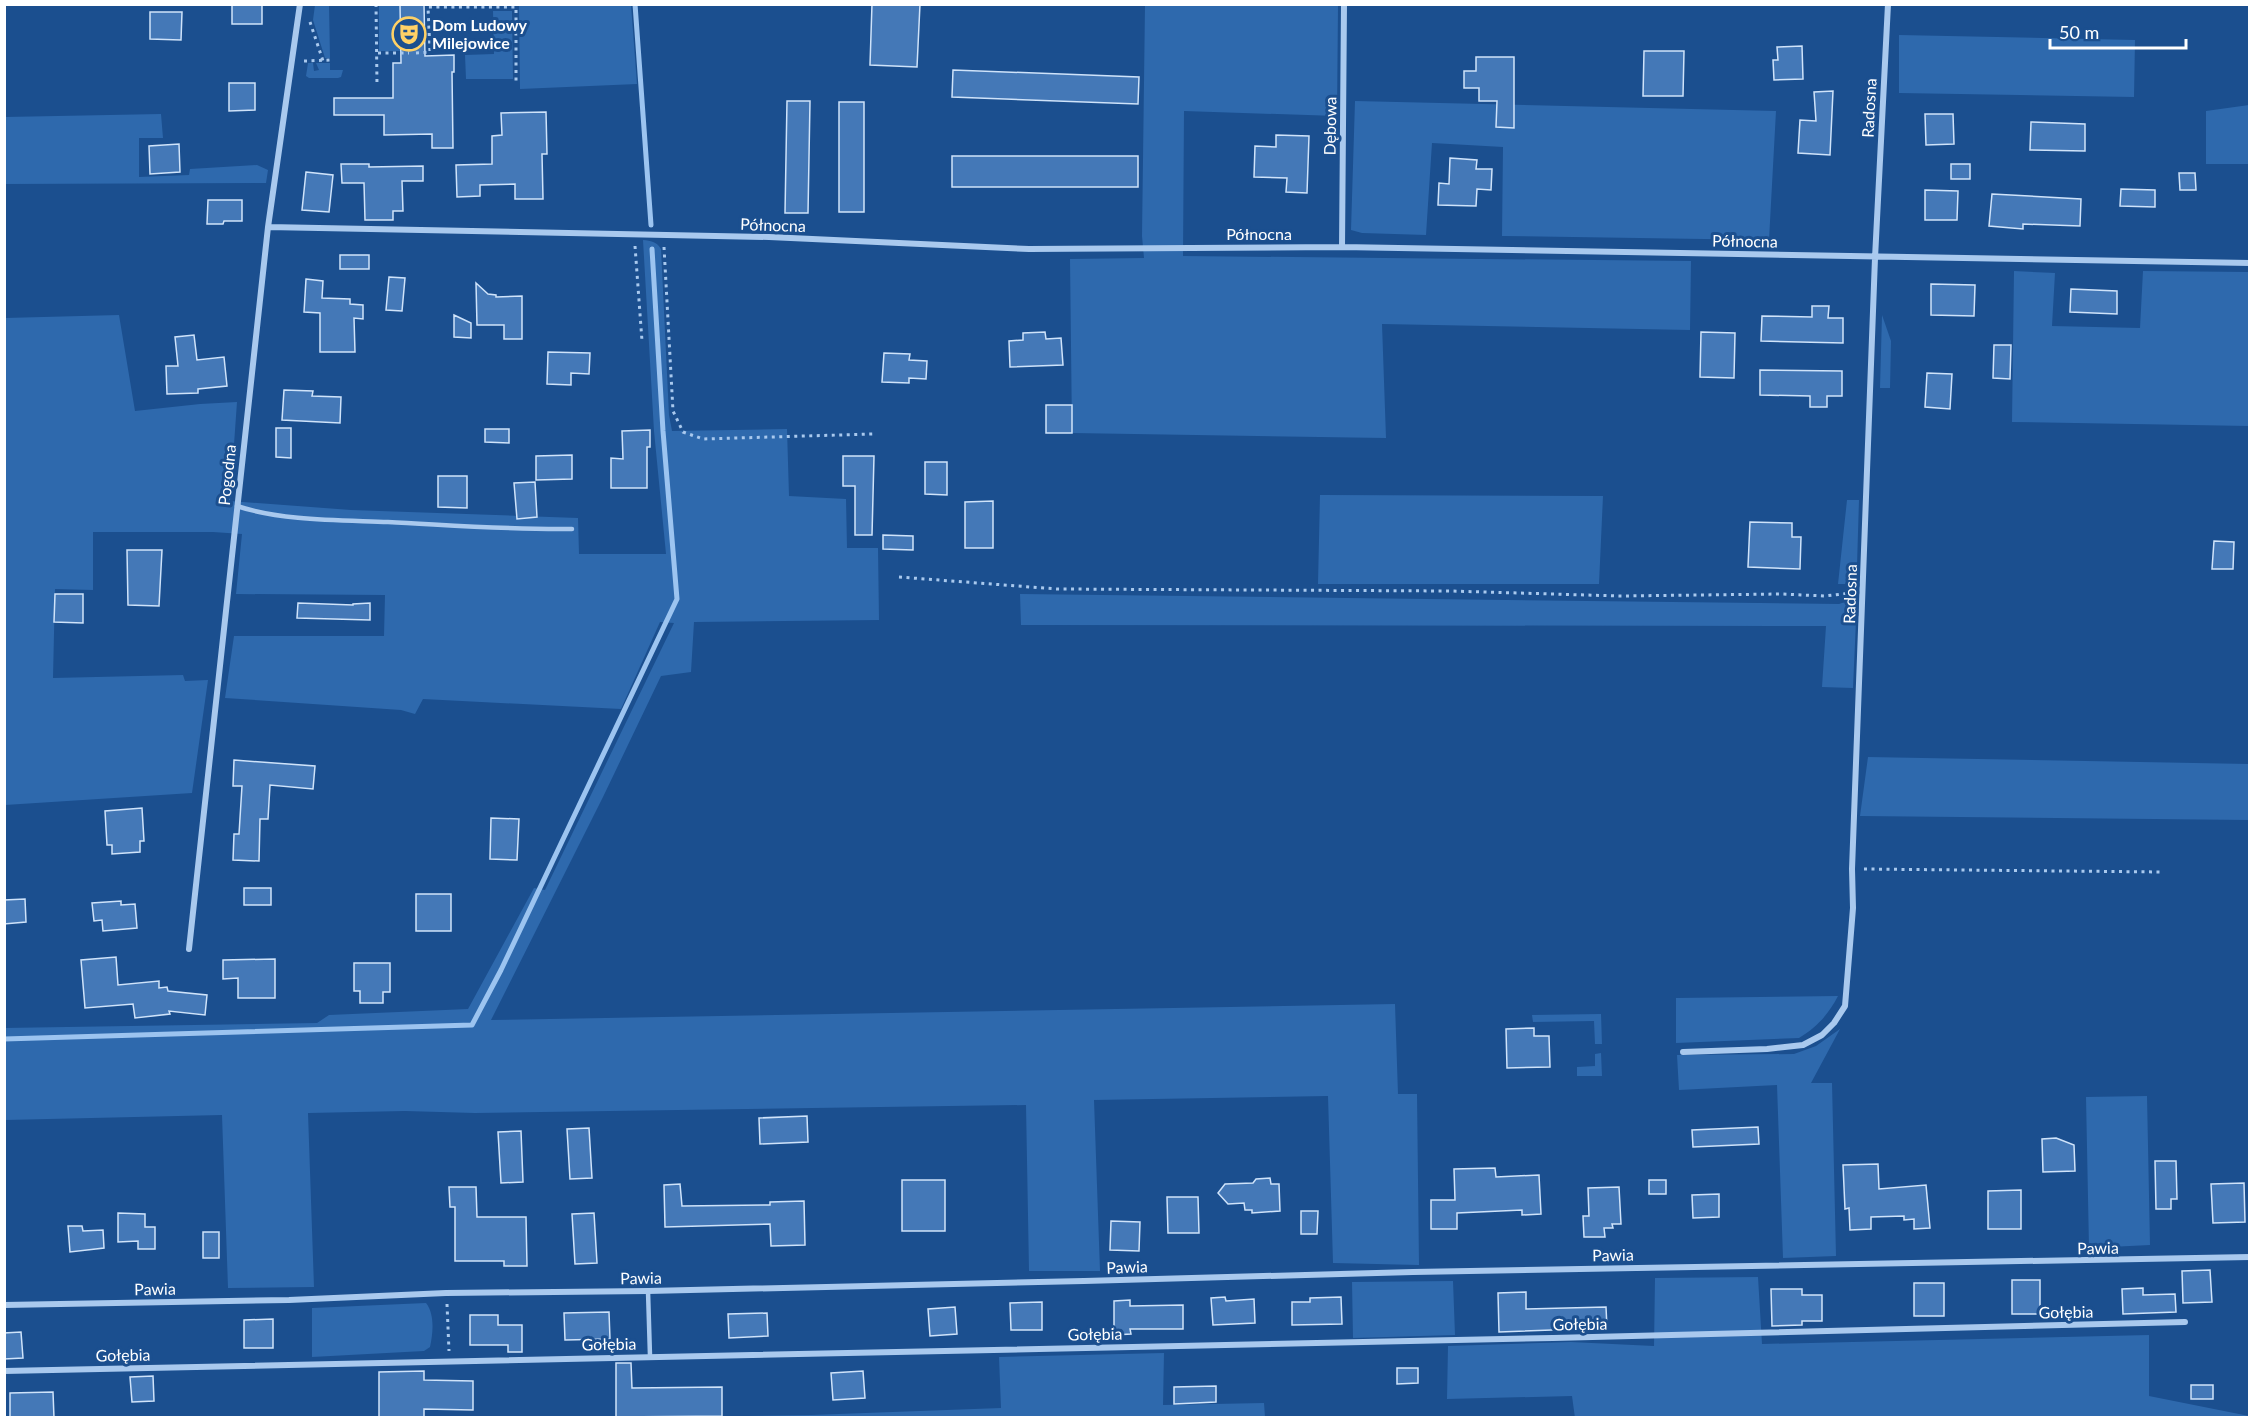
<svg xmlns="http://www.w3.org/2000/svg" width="2254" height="1422" font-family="Lato,sans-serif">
<rect width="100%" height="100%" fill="#1b4f8f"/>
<path fill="#2e69ad" d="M315,5h14l1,53h-5l-12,-38z
M379,5h21l1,46h-22z
M519,5h112l6,79 -117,5z
M1145,5l193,1 -1,110 -153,-5 -1,145 508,5 -1,69 -308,-6 4,114 -314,-5 -2,-174 74,-1 -2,-22z
M493,11h19l1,68h-47l-1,-24 29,-1z
M1899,35l236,5 -1,57 -235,-4z
M308,63h5l1,8 5,-1 -3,-7h14v7h13l-2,7 -3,1h-29l-3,-2z
M1355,101l421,10 -7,129 -267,-4 1,-89 -71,-4 -6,92 -64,-2 -11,-3z
M2249,105v59h-43v-53z
M161,114l2,24h-24v39l50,-2 1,-6 67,-4 11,5 -2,13 -261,1v-67z
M643,240c8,1 13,1 18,9l8,166 3,16 115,-2 2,67 57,3 1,49h31l1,72 -185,2 -3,50 -30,4 -58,121 -112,223 904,-16 3,90h19l2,171 -86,-2 -5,-167 -234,4 6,171h-71l-3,-166 -551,8 -70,-2 -97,2 6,174 -86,1 -6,-173 -217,5 -1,-92 313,-5 12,-8 139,-6 66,-121 11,2 129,-267 -14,-1 -39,87 -198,-10 -8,15 -14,-4 -176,-12 9,-62h150l1,-41 -149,-1 6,-60 -29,-2h-120v58l-38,-1 -2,89 130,-3 2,6 23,-1 -16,113 -187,12v-487l114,-3 16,96 65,-7 37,-2 -7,99 121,9 227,8 1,36h87l-12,-123z
M2014,271l41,2 -3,53 88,2 3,-57 106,1v154l-237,-4z
M1882,315l9,26 -1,47h-10z
M1320,495l283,1 -4,88h-281z
M1847,500h12l-2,66 -4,14 -6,4h-9z
M1020,594l819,10 18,-6 -4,90 -31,-1 4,-61 -805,-1z
M1868,757l381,7v56l-389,-4z
M1838,996c-10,19 -21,31 -39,42l-123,5v-45z
M1601,1014l1,30h-7l-1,-23 -61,1 -1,-7z
M1840,1029l-29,54h21l4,173 -53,2 -6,-173 -98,5 -2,-35 117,-1 22,-8z
M1601,1053l1,23h-25v-9l18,-1v-12z
M2147,1096l3,149 -61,3 -3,-151z
M1758,1277l4,67 387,-9v61l100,20 1,1 -675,1 -3,-22 -125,3 1,-53 123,-4 83,4 1,-68z
M1453,1281l2,54 -102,3 -1,-56z
M426,1303c9,11 7,31 4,44l-6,4 -112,6v-49z
M1164,1353l-1,52 101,-2 1,14 -669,1 215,-3 190,-7 -2,-51z"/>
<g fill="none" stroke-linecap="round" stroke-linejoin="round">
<path stroke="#9cc4f0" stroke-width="5" d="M635,4l16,221
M4,1039l468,-14 29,-55 176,-371 -14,-168 -11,-182"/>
</g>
<path fill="#4478b7" stroke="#cfe3fa" stroke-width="1.5" d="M232,4h30v20h-30z
M400,4h24l1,52 29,-1v17h-2l1,76h-21v-14l-48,1v-20h-50v-17h59v-35h8z
M872,4h48l-3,63 -47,-2z
M150,12h32l-1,28 -31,-1z
M1802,46l1,33 -29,1 -1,-20h5l-1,-13z
M1644,51h40l-1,45h-40z
M1476,57h38v71l-18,-1 1,-26h-18v-13h-15v-17h12z
M953,70l186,7 -1,27 -186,-7z
M229,83h26v27l-26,1z
M1833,91l-3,64 -32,-2 2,-33 16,1 -2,-29z
M787,101h23l-2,112h-23z
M839,102h25v110h-25z
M546,112l1,42h-5l1,45h-28v-15l-35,1v11l-23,1 -1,-32 36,-1v-28l10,-1 -1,-22z
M1925,114h28l1,30 -28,1z
M2031,122l54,2v27l-55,-1z
M1276,135l33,1 -2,57 -21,-1 1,-14 -33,-1 1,-31 21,1z
M179,144l1,28 -30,2 -1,-28z
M952,156h186v31h-186z
M1450,158l27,2 -1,9h16l-1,21 -14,-1 -1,17 -38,-1 1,-22 10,1z
M341,164h28v3l54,-1v15h-21l1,30h-10v9h-28l-1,-37h-22z
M1951,164h19v15h-19z
M306,172l27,3 -4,37 -27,-2z
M2179,173h16l1,17h-16z
M2121,189l34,1v17l-35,-1z
M1925,190l33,1 -1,29h-32z
M1992,194l89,5 -1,27 -57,-2v5l-34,-3z
M208,200h34v21h-18l-1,3h-16z
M340,255h29v14h-29z
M389,277l16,1 -3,33 -16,-1z
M306,279l17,2 -1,17 28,1v5l13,1v14l-9,-1 1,34h-35v-39l-16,-1z
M476,283l12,11 8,1v2l26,-1v43h-18v-14h-27z
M1931,284l44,1 -1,31 -43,-1z
M2071,289l46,2v23l-47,-2z
M1812,306h17l-1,12h15v25l-82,-2 1,-25 50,1z
M454,315l17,8v15l-17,-1z
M1045,332l1,7 15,-1 2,27 -53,2 -1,-26 14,-1v-7z
M1701,332l34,1 -1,45 -34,-1z
M194,335l3,25 27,-3 3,29 -29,3v4l-31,1 -1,-28h12l-3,-29z
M1994,345h17l-1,34 -17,-1z
M548,352l42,1 -1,21 -18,-1v12l-24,-1z
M884,353l26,1 -1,6 18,1 -1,18 -17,-1v5l-27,-1z
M1760,370l82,1v25h-15v11h-17v-11l-50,-1z
M1927,373l25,1 -2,35 -25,-2z
M284,390l29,1 -1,5 29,1 -1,26 -58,-3z
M1046,405h26v28h-26z
M276,428h15v30l-15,-1z
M485,429h24v14l-24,-1z
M650,430v17h-3v41h-36v-30l12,1 -1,-28z
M572,455v24l-36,1v-24z
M843,456h31l-2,79h-17v-49h-12z
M925,462h22v33l-22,-1z
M438,476h29v32l-29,-1z
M535,482l2,35 -20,2 -3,-36z
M993,501v47h-28v-46z
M1750,522l42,1v14h9l-1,32 -52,-2z
M883,535l30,1v14l-30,-1z
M2214,541l20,1 -1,27h-21z
M127,550h35l-3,56 -31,-1z
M55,594h28v29l-29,-1z
M298,603l55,2v-1l17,-1v17l-73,-2z
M234,760l81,6 -2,23 -43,-4 -2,34h-8l-1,42 -26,-1 1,-26h5l3,-48h-9z
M142,808l2,33h-4v11l-28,2v-9h-5l-2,-34z
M491,818l28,1 -2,41 -27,-1z
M244,888h27v17h-27z
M416,894h35v37h-35z
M25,899l1,23 -22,2v-24z
M121,901v4l14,-1 2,24 -34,3 -1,-11 -8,1 -2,-18z
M116,957l2,28 41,-4v7l8,-1 1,4 39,4 -2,20 -36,-4 1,3 -35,4 -2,-14 -48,4 -4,-48z
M275,959v39h-37v-20l-15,1v-19z
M354,963h36v29h-7v11h-23v-12h-6z
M1534,1028v8h15l1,31 -43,1 -1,-39z
M807,1116l1,26 -48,2 -1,-26z
M1758,1127l1,17 -66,3 -1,-17z
M589,1128l3,50 -22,1 -3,-50z
M521,1131l2,51 -22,1 -3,-51z
M2056,1138l18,7 1,26 -32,1 -1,-33z
M2155,1161h21l1,38h-6v10h-15z
M1878,1164l1,25 47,-4 4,43 -16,1v-10l-10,1v-4l-33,1v12l-21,1 -1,-22 -4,1 -2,-44z
M1495,1168l1,9 43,-2 2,39 -19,1v-5l-65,3v16h-26v-29h24l-1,-31z
M1270,1178l1,6h8l1,27 -28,2v-3h-7l-1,-7 -16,1 -10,-11 7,-9 28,-1 3,-4z
M902,1180h43v51h-43z
M1649,1180h17v14h-17z
M2244,1183l1,39 -32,1 -2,-39z
M680,1184l2,22 88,-1v-3l34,-1 1,44 -34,1 -1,-22 -105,3 -1,-42z
M449,1187h27l1,30h49l1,49h-23v-5h-49v-54h-5z
M1619,1187l2,37h-9l1,4h-9l1,9h-21l-1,-21h6l-1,-28z
M2021,1190v39h-33v-38z
M1719,1194v23l-26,1 -1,-23z
M1167,1197h31l1,36h-31z
M1301,1211h17l-1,23h-16z
M118,1213l27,1v13h10v22h-17v-8l-20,1z
M594,1213l3,50 -22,1 -3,-50z
M1111,1221l29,1 -1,29 -29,-1z
M68,1226h14l1,5 20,-1 1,18 -34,4z
M203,1232h16v26h-16z
M2210,1270l2,32 -29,1 -1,-32z
M2012,1280h28v34h-28z
M1914,1283h30v33h-30z
M2143,1288v7l32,-1 1,18 -53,2 -1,-25z
M1771,1289h31v6h20v26h-20v4l-30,1z
M1526,1292v17l80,-2 1,21 -108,4 -1,-39z
M1225,1297l1,4 28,-2 1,24 -42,2 -2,-27z
M1341,1297l1,27 -50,1v-23h18v-4z
M1130,1300v6l53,-1v24h-53l1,5 -17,1v-34z
M1042,1302v28h-31l-1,-27z
M955,1307l2,27 -27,2 -2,-27z
M609,1312l1,27 -45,1 -1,-27z
M767,1313l1,23 -39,2 -1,-24z
M470,1315h28v10h24v27h-14v-7h-38z
M273,1319v29h-29v-28z
M21,1332l2,26 -19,1v-26z
M616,1363h15l1,25 90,-1v29l-106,1z
M1397,1368h21v15l-21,1z
M424,1371v9l49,1v29l-49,-1v9h-45v-46z
M863,1371l2,27 -32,2 -2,-27z
M153,1376l1,25 -22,1 -2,-25z
M2191,1385h22v14h-22z
M1216,1386v16l-42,2v-17z
M53,1392l1,26h-44v-25z"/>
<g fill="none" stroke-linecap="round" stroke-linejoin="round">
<path stroke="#a9c9ee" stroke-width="3" stroke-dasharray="3 4.5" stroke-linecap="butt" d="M376,4l1,81
M310,22l13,39
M378,53h31
M416,53l14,-1 -2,-45h88v77
M304,61l26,-1
M635,246l7,95
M664,247l9,164 10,21 20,7 170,-5
M899,577l158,12 393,2 170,5 161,-2 44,2 26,-3
M1864,869l298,3
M447,1304l2,47"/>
<path stroke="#a9c9ee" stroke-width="4.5" d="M237,506c44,15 104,14 151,16 61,3 122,8 184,7
M648,1291l2,65"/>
<path stroke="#a9c9ee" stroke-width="6" d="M268,227l501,10 260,12 313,-2 908,16
M1342,247l2,-243
M189,949l79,-722 32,-223
M1683,1052l84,-3 36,-4 19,-10 12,-12 11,-17 8,-98 -1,-39 23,-611 13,-254
M4,1305l285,-5 157,-7 202,-2 436,-10 329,-9 837,-15
M4,1371l1549,-33 632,-16"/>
</g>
<defs>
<symbol id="theatre-ring" viewBox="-11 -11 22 22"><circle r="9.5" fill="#1b4f8f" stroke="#ffd166" stroke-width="1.5"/><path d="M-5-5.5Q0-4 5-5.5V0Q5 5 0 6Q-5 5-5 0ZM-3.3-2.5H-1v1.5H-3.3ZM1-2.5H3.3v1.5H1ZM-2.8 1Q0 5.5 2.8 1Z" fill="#ffd166"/></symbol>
</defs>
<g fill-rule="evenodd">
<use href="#theatre-ring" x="390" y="15" width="38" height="38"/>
</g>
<g text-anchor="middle" stroke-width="6" stroke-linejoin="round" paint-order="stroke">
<g font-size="16" font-weight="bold" fill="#fff" stroke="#1b4f8f" text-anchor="start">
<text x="432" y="31">Dom Ludowy<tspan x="432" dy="18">Milejowice</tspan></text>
</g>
<g font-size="16" fill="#fff" stroke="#1b4f8f">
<text transform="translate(1869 108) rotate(-87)" y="6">Radosna</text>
<text transform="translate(1330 126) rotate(-89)" y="6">Dębowa</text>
<text transform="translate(773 225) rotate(2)" y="6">Północna</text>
<text x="1259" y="240">Północna</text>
<text transform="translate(1745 241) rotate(1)" y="6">Północna</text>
<text transform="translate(227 475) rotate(-84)" y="6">Pogodna</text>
<text transform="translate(1850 594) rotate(-88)" y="6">Radosna</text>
<text transform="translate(2098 1248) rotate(-1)" y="6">Pawia</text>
<text transform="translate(1613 1255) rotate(-1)" y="6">Pawia</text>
<text transform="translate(1127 1267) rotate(-2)" y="6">Pawia</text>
<text transform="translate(641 1278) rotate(-1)" y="6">Pawia</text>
<text transform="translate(155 1289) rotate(-1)" y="6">Pawia</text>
<text transform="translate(2066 1312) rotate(-1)" y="6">Gołębia</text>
<text transform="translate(1580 1324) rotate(-1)" y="6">Gołębia</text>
<text transform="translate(1095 1334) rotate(-1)" y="6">Gołębia</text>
<text transform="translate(609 1344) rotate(-1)" y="6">Gołębia</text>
<text transform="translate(123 1355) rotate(-1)" y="6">Gołębia</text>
</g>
</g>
<rect width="2254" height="1422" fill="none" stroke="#ffffff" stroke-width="12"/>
<path d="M2050 39v9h136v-9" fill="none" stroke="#ffffff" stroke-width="3"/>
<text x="2059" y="39" font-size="18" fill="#ffffff" stroke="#1b4f8f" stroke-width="4.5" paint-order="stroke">50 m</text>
</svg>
